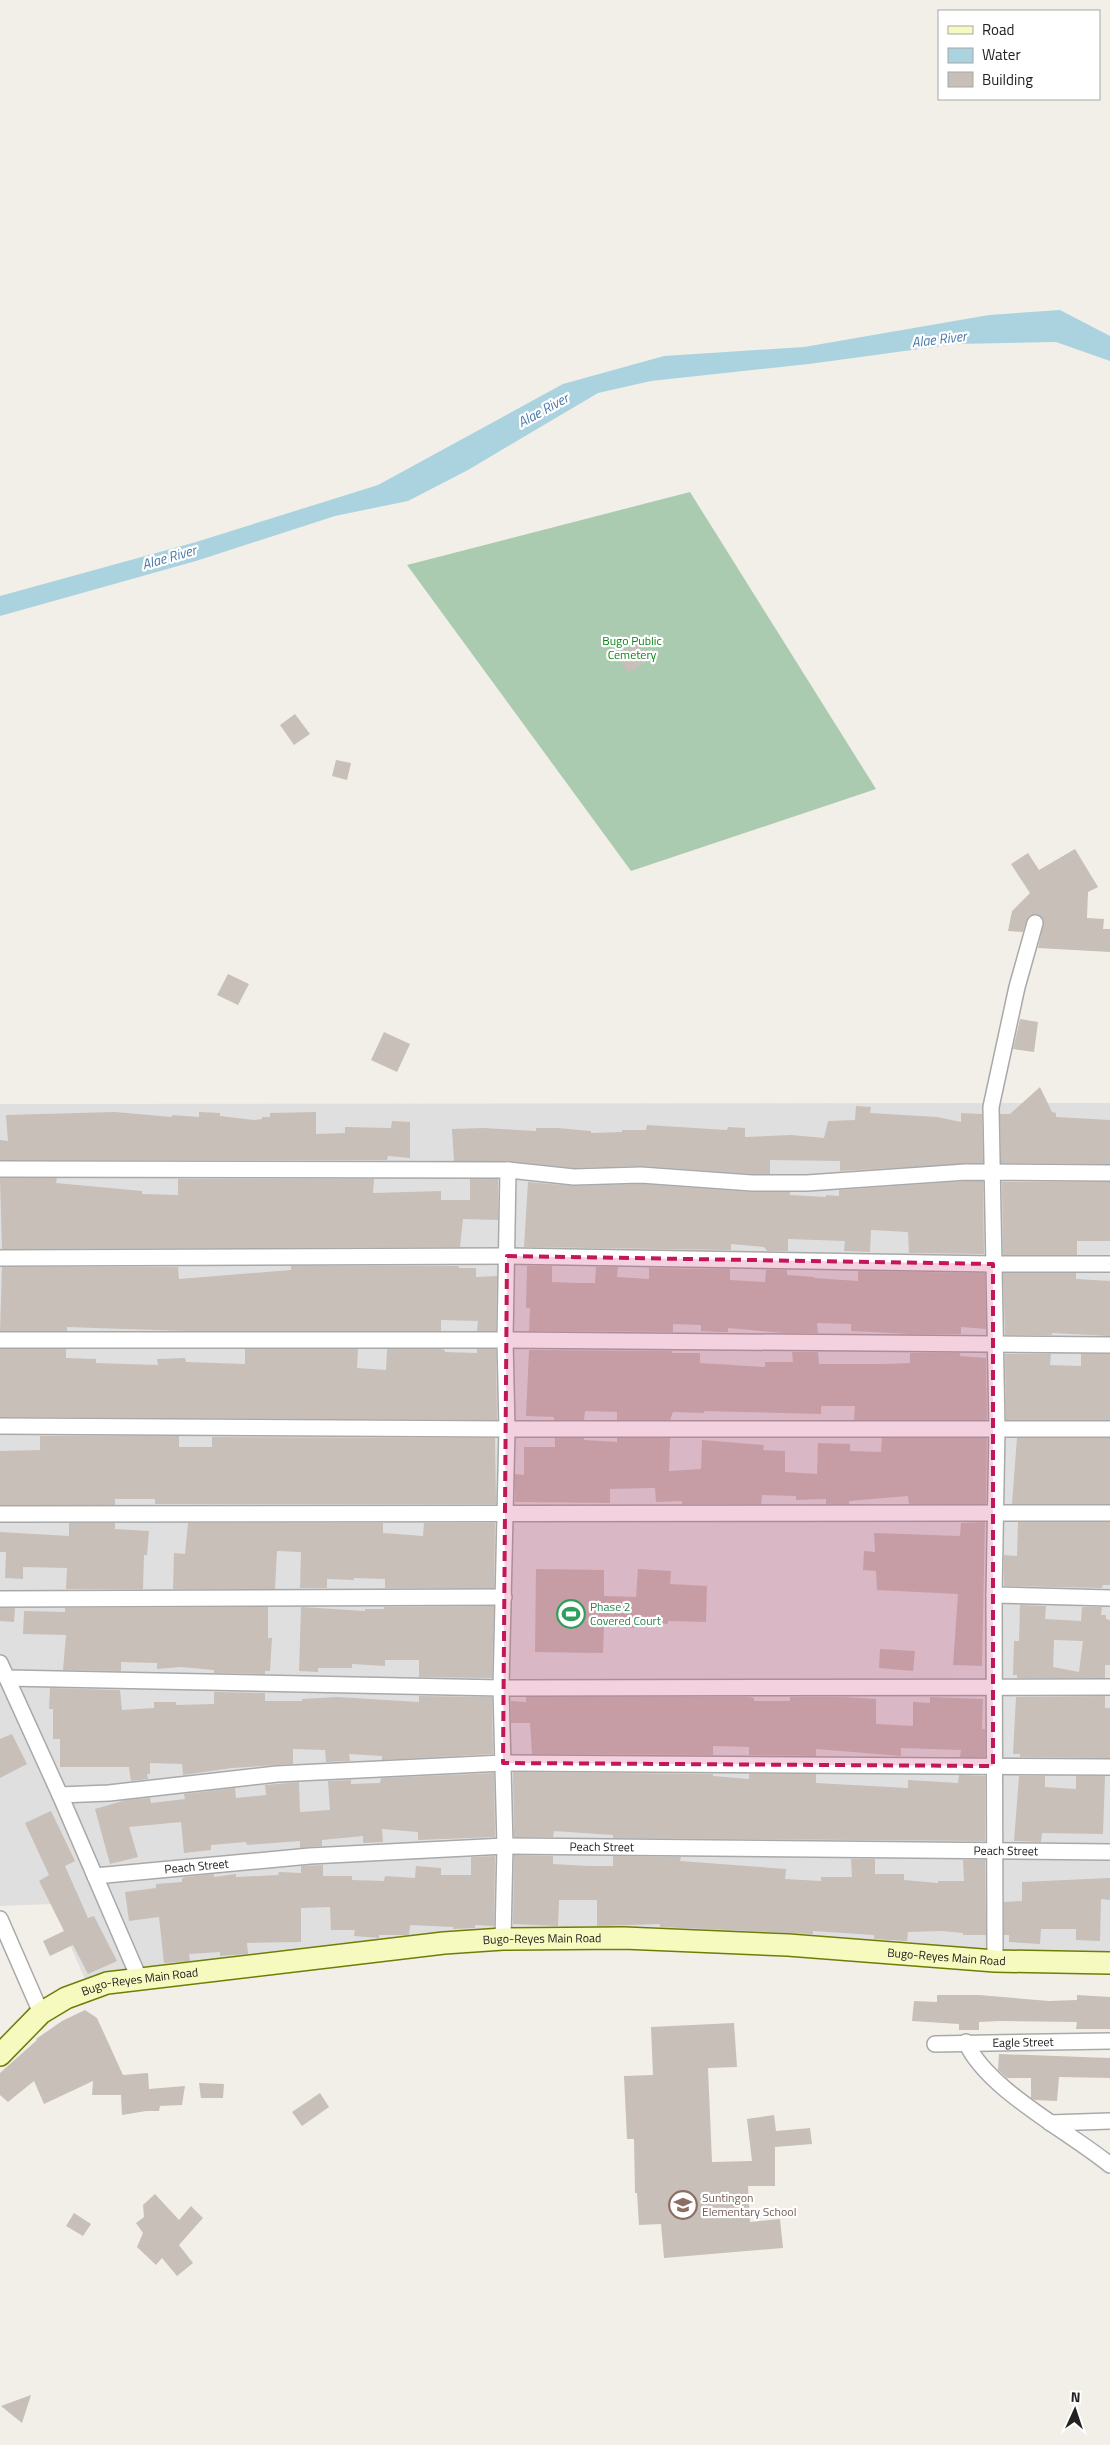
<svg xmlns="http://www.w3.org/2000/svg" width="1110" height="2445" font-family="'Titillium Web',sans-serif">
<rect width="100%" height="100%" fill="#f2efe9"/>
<path fill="#e0dfdf" d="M1110,1103v849l-123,-1 -410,-18 -248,16 -244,30 -33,-75 -52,2v-802z"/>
<path fill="#aacbaf" d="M690,492l186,297 -245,82 -224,-306z"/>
<path fill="#aad3df" d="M1060,310l50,26v25l-54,-19 -100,2 -147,20 -158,17 -53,12 -130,77 -60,31 -73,15 -139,45 -196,55v-20l196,-54 182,-57 185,-101 101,-28 140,-9 185,-32z"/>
<path fill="#c7bfb8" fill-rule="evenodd" d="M638,643l10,18 -20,12 -11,-19z
M295,714l15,20 -16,11 -14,-20z
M336,760l15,3 -4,17 -15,-4z
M1075,849l23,38 -10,5 -1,26 17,1 -1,10h7v23l-72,-4 6,-27 -7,-7 -9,3 -5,15 -15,-1 4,-20 18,-18 -19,-29 17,-11 11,17z
M228,974l21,10 -11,21 -21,-10z
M1020,1019l18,3 -4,30 -21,-3z
M384,1032l26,12 -13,28 -26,-12z
M1040,1087l12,25 4,1v4l54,3v44l-109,-1 -1,-49h10z
M856,1106l15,1 -1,6 67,4 24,5v-9l21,1 1,49 -143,8v-10l-70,-1v14h-18l-110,-8 -68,2 -66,-7h-54l-2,-32 31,-1 53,3v-3h21l34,3v2l31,-1v-2h24l1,-5 80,5 1,-3 17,1v9l46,-2 33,3 4,-17 27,-1z
M115,1112l57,5v-2l27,2v-5l21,1v3l34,4 8,-1v-2h8v-4l46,-1v22l29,-1v-6l46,1 1,-7 18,1v36l-22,-2 -1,4h-387v-20l8,1 -2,-26z
M0,1178h57l-1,5 86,8v3l36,1v-16h196l-1,14 68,-2v9h29v-21h28v41l-35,-1 -3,28 -458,2z
M966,1181h17l1,73 -75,-1 -1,-21 -37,-2 -1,22 -26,-1 1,-10 -57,-2v12h-21l-3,-4 -33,-3v6l-207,-3 4,-65 46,4 67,-2 110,8h39v3l36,2v-2l13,1v-6z
M1002,1182h108v59h-33v14h-74z
M291,1266h168v2h17v9l21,-1 -1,55h-19l1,-10 -37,-1v11h-257l-117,-4v4h-67l2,-64h176l1,12 112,-9z
M527,1266h25v16l26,1h17l1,-16h22l-1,10 32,2v-11l81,1v11l35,2 1,-12h21v5l27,2v1l44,3v-10l127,2 1,56 -25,-2v7h-50l-60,-3v-7l-34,-1 1,10h-35l-55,-5v4h-10l-17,-1v-6l-28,-1v8l-144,-1 1,-23h-4z
M1003,1273h73v6l34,2v55l-58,-3v2h-47z
M0,1349h66v9l30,1v4l62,2 -1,-6 28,-1 1,4 59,2v-15h113l-1,19 29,2 1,-21h54l4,1v2l32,1v-4h19l1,71 -497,-3z
M529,1350l143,1v2h28v10l65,4v-5h28l-1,-10h26l1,12h65l26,-1v-10h50v3l26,2 1,62h-133l1,-14h-34v8l-117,-3v2l-31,-1 -3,8h-53v-8l-32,-1 -1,9h-30v-3l-28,-1z
M1005,1354h46l-1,11 31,1v-12h29v66h-104z
M40,1436h139v11h33v-10l283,1 1,66h-341v-5h-40v6h-115v-54l40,-1z
M555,1438h29v2l33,2v-4h53l-1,33 32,-2 1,-29 62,5 -1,5 22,1v21l32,2 1,-31 32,1v7l31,1 1,-14h105l-1,66h-77l-1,-8 -59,5v3h-23v-5l-30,1v-4l-34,-1 -1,9h-79v-3l-26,1 -1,-14 -45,1v14l-95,-1v-28l9,1v-28h31z
M1017,1438h93v66h-98z
M985,1522l-3,144 -29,-1 5,-71 -81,-4 -1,-19 -13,-1 1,-19 11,1 -1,-19 86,3 1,-13z
M1018,1522h92v63h-7l-1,3 -98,-2v-31l13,1z
M69,1523h46v6l34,2 -2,24h-3l-1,34h-77l1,-21 -44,-1v12l-18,-1 1,-26h-6v-20l69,4z
M188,1523h195v10l40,3 1,-13h71l-1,65h-109v-9l-31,-1v2l-27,-1v9h-27l1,-36 -24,-1 -2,38h-102l1,-36 11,1z
M536,1569l68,1v26l32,1 2,-28 33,2 -1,13 37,2 -1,36 -38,-1v3l-34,-2v6l-30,-2 -1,27 -68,-1z
M1020,1605l26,1 -1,13 36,2 1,-14h20l-1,8h5v4l4,1v45h-5v13h-88v-3h-4l1,-34h5zM1054,1640l29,1 -4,31 -26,-5z
M494,1606l-2,72 -73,-1v-17h-34v6l-33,-2v4h-34v4l-19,-1 2,-64 64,4v-2h19v-2z
M268,1607v31h4l-2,33h-5v3l-51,-1v-3l-33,-3 -24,2v-6l-36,-1v9l-58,-1 3,-35 -43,-1 1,-23 41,1v-4z
M0,1608h15l-1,14 -14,-1z
M880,1649l35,2 -2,20 -34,-3z
M50,1688l70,2 2,20 32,-2v-6h22v3l38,-1v-12l51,1v8h37v-2l35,-2 82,5v-6l73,1 1,57 -111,6v-4l-33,-2 1,7 -24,1 -1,-12 -32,-1v15l-61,4 -49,7 -1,-11 -32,-1v11h-3l1,5 -17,2 -2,-14h-69v-28h-7v-30h-4z
M1105,1696v12h5v50l-90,-1v-3h-7l3,-57z
M526,1697h223l5,1v3h36v-4h53l33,2v25l37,2v-24l17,1v-6l53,2 -1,30h3v28h-25l1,-7 -60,-2v8l-85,-7v7l-67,-1v-8l-36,-1v9l-181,-1 -2,-31h-19v-22l15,1z
M12,1734l15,30 -27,14v-39z
M513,1772l200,2v2l36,3v-5h67v9l92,5v-8l50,3 1,-8 26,1v65l-372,-3v-3l-59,-4 -1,6h-39z
M494,1773l1,64 -77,3v-8l-36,-3 1,13 -20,1v-7l-41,4v6l-22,2v-7l-53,4 -1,-3 -35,3v5l-27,3 -3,-31 -52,5 9,30 -28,7 -15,-55 31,-9 24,-2 1,5 34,-4 -1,-5 51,-6 1,10 30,-3 -1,-10 34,-3 1,30 30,-2 -2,-29 23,-1v4l29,-1 1,-5z
M1019,1776h26v11l31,2v-13h29l-2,58 -61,-1 -1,9 -27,-1z
M51,1811l24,50 -10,5 23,52 6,-2 23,45 -29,13 -15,-29 -23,11 -7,-15 21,-10 -25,-50 10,-6 -24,-52z
M514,1855l39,1v8l35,2h25v-10l68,1 -1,4 106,8 -1,10 36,2v-4h31l-1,-18h24v15h29v6l34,3v-2h26l-1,-21h22l1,75h-23v-2l-21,-2 -34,1 -1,9 -33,-2v-4l-61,-4v3l-153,-7v-3l-63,2v-26h-38l-1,26 -45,-2z
M495,1856l-1,70 -19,-1v3l-22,1v-2l-43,-2 -1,10h-30v3l-25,-2 1,-6h-24l-1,-23 -29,1v34l-54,1 1,11 -28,2v-4l-31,2 1,7 -26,2 -5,-46 -30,4 -4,-29 31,-4v-4l26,-2v-4l4,-1 28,-3v3l22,-3v3l42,-2 1,-3 22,1v-7l22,-1v11h29v4l32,1 1,-5 30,2 1,-12 25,2v7h30v-18z
M1110,1878v22l-9,-1 -1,42 -24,-1v-11h-35l-1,15 -31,-2v-7h-5v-33l18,-1v-19z
M937,1995h42l70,6 28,-1v-5l33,2v32h-34l1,-7 -77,-1 -21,1v8h-20v-6l-47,-3 2,-20 23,1z
M85,2010l12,8 26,57 25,-2 1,16 36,-3 -3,19 -22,1 -1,5h-13l-24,4 -1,-20h-29l1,-14 -49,23 -10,-23 -26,21 -8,-7v-22l37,-33 -1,-1 26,-18z
M734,2023l3,44 -29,1 4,94 40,-1 -5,-42 27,-4 2,16 34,-3 2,16 -37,3v39h-27l2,36 30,-3 3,29 -119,10 -3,-34 -22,1 -2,-32h-2l-1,-54h-7l-3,-63 29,-1 -2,-48z
M999,2054l111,4v20l-51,-1 -2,24 -22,-1 -4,-2v-20h-24l-9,-8z
M199,2083l25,1 -1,14h-22z
M320,2093l9,14 -27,19 -10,-14z
M155,2194l24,26 12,-14 12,12 -24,27 14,18 -16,13 -15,-18 -6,7 -19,-18 6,-14 -7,-10 8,-6 -1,-12z
M74,2213l17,11 -8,12 -17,-10z
M31,2395l-9,28 -21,-17z"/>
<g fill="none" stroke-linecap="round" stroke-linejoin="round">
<defs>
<g id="street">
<path d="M0,1169l508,1 66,7 67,-2 111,8h55l159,-11 144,1"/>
<path d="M0,1258l507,-2 486,8h117"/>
<path d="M0,1340h505l605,5"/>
<path d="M0,1426l507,3h603"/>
<path d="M0,1514l1110,-1"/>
<path d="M994,1595l116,3"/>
<path d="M0,1599l504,-2"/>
<path d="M0,1663l60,132 79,183"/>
<path d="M7,1678l494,10 609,-1"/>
<path d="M60,1795l49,-2 168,-19 226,-11 607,4"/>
<path id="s1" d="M95,1876l215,-20 195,-10 605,6"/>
<path d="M0,1919l41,94"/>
<path d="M503,1939l2,-93 -4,-158 6,-259 -2,-89 3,-170"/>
<path d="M995,1961l-1,-366 3,-167 -6,-321 26,-120 18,-64"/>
<path d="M966,2042c20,47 104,90 144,123"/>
<path id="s2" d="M935,2044l175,-3"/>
<path d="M1050,2123l60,-2"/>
</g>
<g id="secondary">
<path id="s3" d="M0,2055l41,-42 25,-15 41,-15 337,-40 59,-4 121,-1 164,7 207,16 115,2"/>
</g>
</defs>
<use href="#street" stroke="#a9a9a9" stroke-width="18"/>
<use href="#secondary" stroke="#707d05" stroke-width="24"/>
<use href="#street" stroke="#fff" stroke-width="15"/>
<use href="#secondary" stroke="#f7fabf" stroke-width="21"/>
</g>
<path fill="#c2185b" fill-opacity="0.2" stroke="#c2185b" stroke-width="4" stroke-dasharray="10 6" stroke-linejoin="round" d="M507,1256l486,8v502l-490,-3z"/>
<defs>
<symbol id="stadium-ring" viewBox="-11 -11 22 22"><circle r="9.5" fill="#fff" stroke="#2e9e5b" stroke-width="1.5"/><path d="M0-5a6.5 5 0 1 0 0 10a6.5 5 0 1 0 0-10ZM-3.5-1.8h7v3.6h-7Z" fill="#2e9e5b"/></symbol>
<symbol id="school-ring" viewBox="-11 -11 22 22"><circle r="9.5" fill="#fff" stroke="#8d6e63" stroke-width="1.5"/><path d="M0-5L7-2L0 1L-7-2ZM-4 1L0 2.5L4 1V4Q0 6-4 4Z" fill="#8d6e63"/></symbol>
</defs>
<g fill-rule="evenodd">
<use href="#stadium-ring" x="555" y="1598" width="32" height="32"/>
<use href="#school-ring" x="667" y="2189" width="32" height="32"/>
</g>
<g text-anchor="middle" stroke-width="4.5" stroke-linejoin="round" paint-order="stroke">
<g font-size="12" fill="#0c8416" stroke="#fff">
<text x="632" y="645">Bugo Public<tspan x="632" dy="14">Cemetery</tspan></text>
</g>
<g font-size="12" fill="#27864d" stroke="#fff" text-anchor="start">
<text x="590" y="1611">Phase 2<tspan x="590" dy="14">Covered Court</tspan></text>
</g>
<g font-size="12" fill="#222" stroke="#fff">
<text dy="4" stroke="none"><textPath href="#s1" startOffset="508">Peach Street</textPath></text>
<text dy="4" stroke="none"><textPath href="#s1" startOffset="912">Peach Street</textPath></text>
<text dy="4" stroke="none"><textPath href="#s1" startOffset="102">Peach Street</textPath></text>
<text dy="4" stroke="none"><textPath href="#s3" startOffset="569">Bugo-Reyes Main Road</textPath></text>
<text dy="4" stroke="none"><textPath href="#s3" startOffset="974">Bugo-Reyes Main Road</textPath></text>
<text dy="4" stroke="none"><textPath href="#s3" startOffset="164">Bugo-Reyes Main Road</textPath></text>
<text dy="4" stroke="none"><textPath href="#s2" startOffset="88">Eagle Street</textPath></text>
</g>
<g font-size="12" fill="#785e54" stroke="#fff" text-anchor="start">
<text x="702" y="2202">Suntingon<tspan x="702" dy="14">Elementary School</tspan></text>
</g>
<g font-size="14" font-style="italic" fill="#4a7aab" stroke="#fff">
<text transform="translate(939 339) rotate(-7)" y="5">Alae River</text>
<text transform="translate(543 410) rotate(-29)" y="5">Alae River</text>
<text transform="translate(169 557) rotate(-16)" y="5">Alae River</text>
</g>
</g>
<rect x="938" y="10" width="162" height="90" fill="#ffffff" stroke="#a7a7a7"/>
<rect x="948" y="26" width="25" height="8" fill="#f7fabf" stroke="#a7a7a7"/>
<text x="982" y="35" font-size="15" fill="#222222">Road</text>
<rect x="948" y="48" width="25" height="15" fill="#aad3df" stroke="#a7a7a7"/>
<text x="982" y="60" font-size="15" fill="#222222">Water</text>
<rect x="948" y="72" width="25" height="15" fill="#c7bfb8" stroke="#a7a7a7"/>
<text x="982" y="85" font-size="15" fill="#222222">Building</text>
<g transform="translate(1075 2410) rotate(3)" stroke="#ffffff" stroke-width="4" paint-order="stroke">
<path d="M0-4L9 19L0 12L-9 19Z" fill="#222222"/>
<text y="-8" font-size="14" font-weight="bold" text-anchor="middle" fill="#222222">N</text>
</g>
</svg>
